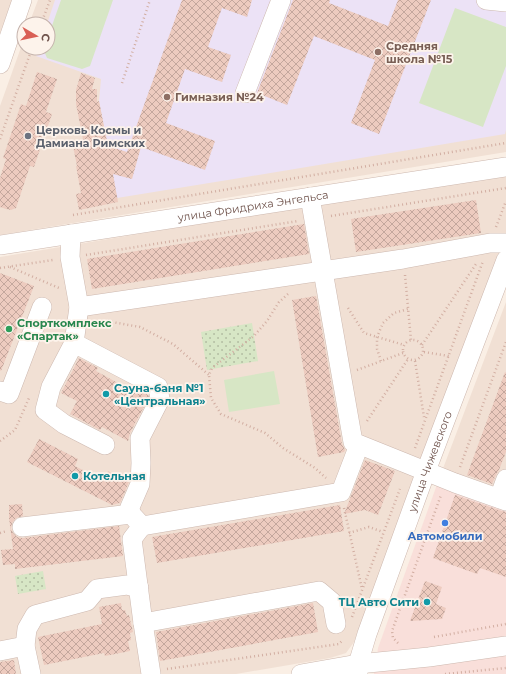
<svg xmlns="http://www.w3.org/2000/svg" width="506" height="674" font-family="Montserrat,sans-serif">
<defs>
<pattern id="grass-dots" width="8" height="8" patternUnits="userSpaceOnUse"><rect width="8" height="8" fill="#d7e6c5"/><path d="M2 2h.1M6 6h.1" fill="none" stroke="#b3bda2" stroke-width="1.8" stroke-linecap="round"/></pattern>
<pattern id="building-cross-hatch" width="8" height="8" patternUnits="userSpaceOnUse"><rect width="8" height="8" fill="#edcbbf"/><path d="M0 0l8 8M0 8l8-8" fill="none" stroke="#c4a79d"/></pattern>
</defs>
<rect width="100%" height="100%" fill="#faefe5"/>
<path fill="#f1e0d4" d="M0,0h12l-12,33z
M38,0h468v152l-506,83v-129l24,-67v9h24v-24h-19z
M506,173v65l-152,404 -8,11 -16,5 -94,16h-236v-417z
M506,302v202l-67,-25z"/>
<path fill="#f9dfda" d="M439,479l67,25v170h-132l4,-26z"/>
<path fill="#ece2f6" d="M55,0h431l20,11v119l-1,4 -259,43 -129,21 -18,-97 2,-22 -65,-23 2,-8h10v-24h-1z"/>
<path fill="url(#grass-dots)" d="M252,323l6,38 -51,9 -6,-38z
M43,571l3,18 -28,5 -3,-18z"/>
<path fill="#d7e6c5" d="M61,0h52l-23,66 -8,3 -35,-11 -3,-7v-3h4v-11z
M455,8l51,19v39l-23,61 -64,-24z
M274,371l6,33 -51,8 -5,-32z"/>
<path fill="url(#building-cross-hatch)" d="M182,0h70l-5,17 -25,-9 -14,39 23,8 -9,27 -37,-13 -19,54 49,18 -10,29 -64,-23 -9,32 -19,-5 5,28 -39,8 -3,-16 5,-1 -5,-27h1l-5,-25 11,-2 -7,-35v-14l5,-17 14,5 -3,11h5v13l2,-1 9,45 19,6z
M293,0h37l-1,3 59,23 10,-26h33l-52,134 -28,-11 24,-63 -61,-24 -27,69 -30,-12z
M37,72l20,7 -11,33 6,2 -18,53 -4,-1 -14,42 -5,2 -5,-1 -6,-2v-29l6,-19 -3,-1 18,-54 5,2z
M476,200l5,33 -125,19 -5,-33z
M304,224l5,30 -217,35 -5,-30z
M0,273l34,13 -33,85 -1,-1z
M316,296l26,148 3,6 -1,2 -26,5 -26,-157z
M79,358l19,10 -2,3 31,17 1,-3 20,10 1,2 -19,36 -2,8 -26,-14 -2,3 -30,-16 7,-13 -16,-8z
M505,372l1,1v79l-7,18 -3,5 -4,9 -25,-9z
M39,439l39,20 -3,7 29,15 4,-10 21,11 -9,21 -8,2 -85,-43z
M365,460l30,11 -17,44 -13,-5 -21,4z
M455,495l47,16 4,1v65l-26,-9 -3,6 -44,-16z
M22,504l1,12 -7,2 -4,5 -1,6 2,4 4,4 6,1 96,-12 4,30 -108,13v-5l-12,1 -2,-15 12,-1 -4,-31v-13z
M340,505l4,26 -187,32 -5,-26z
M425,581l17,6 -6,17 10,4 -4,11 -32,2z
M121,603l1,7h3l2,6 2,-1 4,17 -3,1 1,7 -3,1 2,10 -25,5 -1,-3 -60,12 -6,-28 64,-13 -3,-17z
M313,603l5,29 -158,29 -4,-29z
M14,660l2,14h-16v-12z"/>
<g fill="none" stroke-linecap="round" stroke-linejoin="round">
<defs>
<g id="minor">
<path d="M486,0l20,2"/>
<path d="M0,64l22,-64"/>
<path d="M245,93l36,-93"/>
<path d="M310,197l43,245 102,41 51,18"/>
<path d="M71,234l-1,23 9,50 -5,36 84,44 2,12 -20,39 1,25 -1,21 -10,23 1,7 11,12 -10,13 11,84 8,51"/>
<path id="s1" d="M0,245l506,-78"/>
<path d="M79,307l324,-48 87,-16h16"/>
<path d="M74,343l-23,44 -6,23 19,14 41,21"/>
<path d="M0,391l9,3 33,-87"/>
<path d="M499,498l7,-19"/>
<path d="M142,526l199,-34 18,-47"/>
<path d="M22,527l109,-13"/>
<path d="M143,623l176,-32 13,11 4,22"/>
<path d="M25,646l2,-17 8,-14 52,-14 10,-12 30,-4 12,3"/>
<path d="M0,651l25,-5 6,28"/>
<path d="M301,674l57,-10 71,-7 77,-11"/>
<path id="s2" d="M358,674v-10l9,-30 59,-163 80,-211"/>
</g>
</defs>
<use href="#minor" stroke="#cdb8af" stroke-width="20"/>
<path stroke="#d2aea2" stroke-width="2.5" stroke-dasharray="1 3" stroke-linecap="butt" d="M41,24l9,-24
M122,83l28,-83
M0,139l32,-91
M73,215l433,-72
M331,216l175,-28
M496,227l10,-26
M86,255l212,-34
M10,267l49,21
M0,268l53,-8
M405,275l6,65
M288,294l-9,8 -12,19 -13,15 -42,32 -3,7 2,23 10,16 44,19 18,15 32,20 11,10
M348,308l16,25 40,12
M108,320l4,2 28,5 33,17 36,31
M403 350a10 10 0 1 1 20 0a10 10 0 1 1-20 0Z
M422,345l54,-81
M424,352l25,4
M381,361l-4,-12v-12l6,-14 11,-10 14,-4
M415,361l9,56
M357,370l46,-17
M367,421l41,-62
M0,441l15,-11 14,-32
M415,448l68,-187
M460,467l46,-125
M344,508l18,81
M0,533l7,-2
M349,533l20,-6 14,5
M352,617l48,-128
M434,637l72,-13
M398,643l-5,-5 -1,-7 49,-136
M167,669l172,-25 4,-4
M445,674l61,-6"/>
<use href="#minor" stroke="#fff" stroke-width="19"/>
</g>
<g fill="#8d6e63" stroke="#fdf3eb" stroke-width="1.5">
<circle cx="378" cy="52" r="4"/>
<circle cx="167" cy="97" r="4"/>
</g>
<circle fill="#6b7280" stroke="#fdf3eb" stroke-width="1.5" cx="28" cy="136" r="4"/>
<circle fill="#2e9e5b" stroke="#fdf3eb" stroke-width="1.5" cx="9" cy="329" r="4"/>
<g fill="#0f9aa8" stroke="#fdf3eb" stroke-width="1.5">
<circle cx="106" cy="394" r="4"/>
<circle cx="75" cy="476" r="4"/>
<circle cx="427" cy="602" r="4"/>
</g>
<circle fill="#3f7fe0" stroke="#fdf3eb" stroke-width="1.5" cx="445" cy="523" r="4"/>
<g text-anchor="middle" stroke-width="3.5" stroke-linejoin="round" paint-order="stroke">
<g font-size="11" font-weight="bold" fill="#785e54" stroke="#fdf3eb" text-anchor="start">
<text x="386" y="50">Средняя<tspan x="386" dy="13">школа №15</tspan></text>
<text x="175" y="101">Гимназия №24</text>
</g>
<g font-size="11" font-weight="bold" fill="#5b616d" stroke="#fdf3eb" text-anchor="start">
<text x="36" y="134">Церковь Космы и<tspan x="36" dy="13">Дамиана Римских</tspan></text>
</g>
<g font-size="11" fill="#70544d" stroke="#fdf3eb">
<text dy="4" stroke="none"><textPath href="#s1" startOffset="256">улица Фридриха Энгельса</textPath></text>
<text dy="4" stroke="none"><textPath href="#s2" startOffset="225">улица Чижевского</textPath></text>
</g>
<g font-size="11" font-weight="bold" fill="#27864d" stroke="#fdf3eb" text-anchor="start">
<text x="17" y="327">Спорткомплекс<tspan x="17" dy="13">«Спартак»</tspan></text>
</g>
<g font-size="11" font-weight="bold" fill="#0d838f" stroke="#fdf3eb" text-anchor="start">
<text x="114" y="392">Сауна-баня №1<tspan x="114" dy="13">«Центральная»</tspan></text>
<text x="83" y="480">Котельная</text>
<text x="419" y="606" text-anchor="end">ТЦ Авто Сити</text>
</g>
<g font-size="11" font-weight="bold" fill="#366cbe" stroke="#fdf3eb">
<text x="445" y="540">Автомобили</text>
</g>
</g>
<g transform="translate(36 36) rotate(99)"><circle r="19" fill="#fdf3eb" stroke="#c5b3ac"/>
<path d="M0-3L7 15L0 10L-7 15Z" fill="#d95f55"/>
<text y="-6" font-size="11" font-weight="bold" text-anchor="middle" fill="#70544d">С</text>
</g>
</svg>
